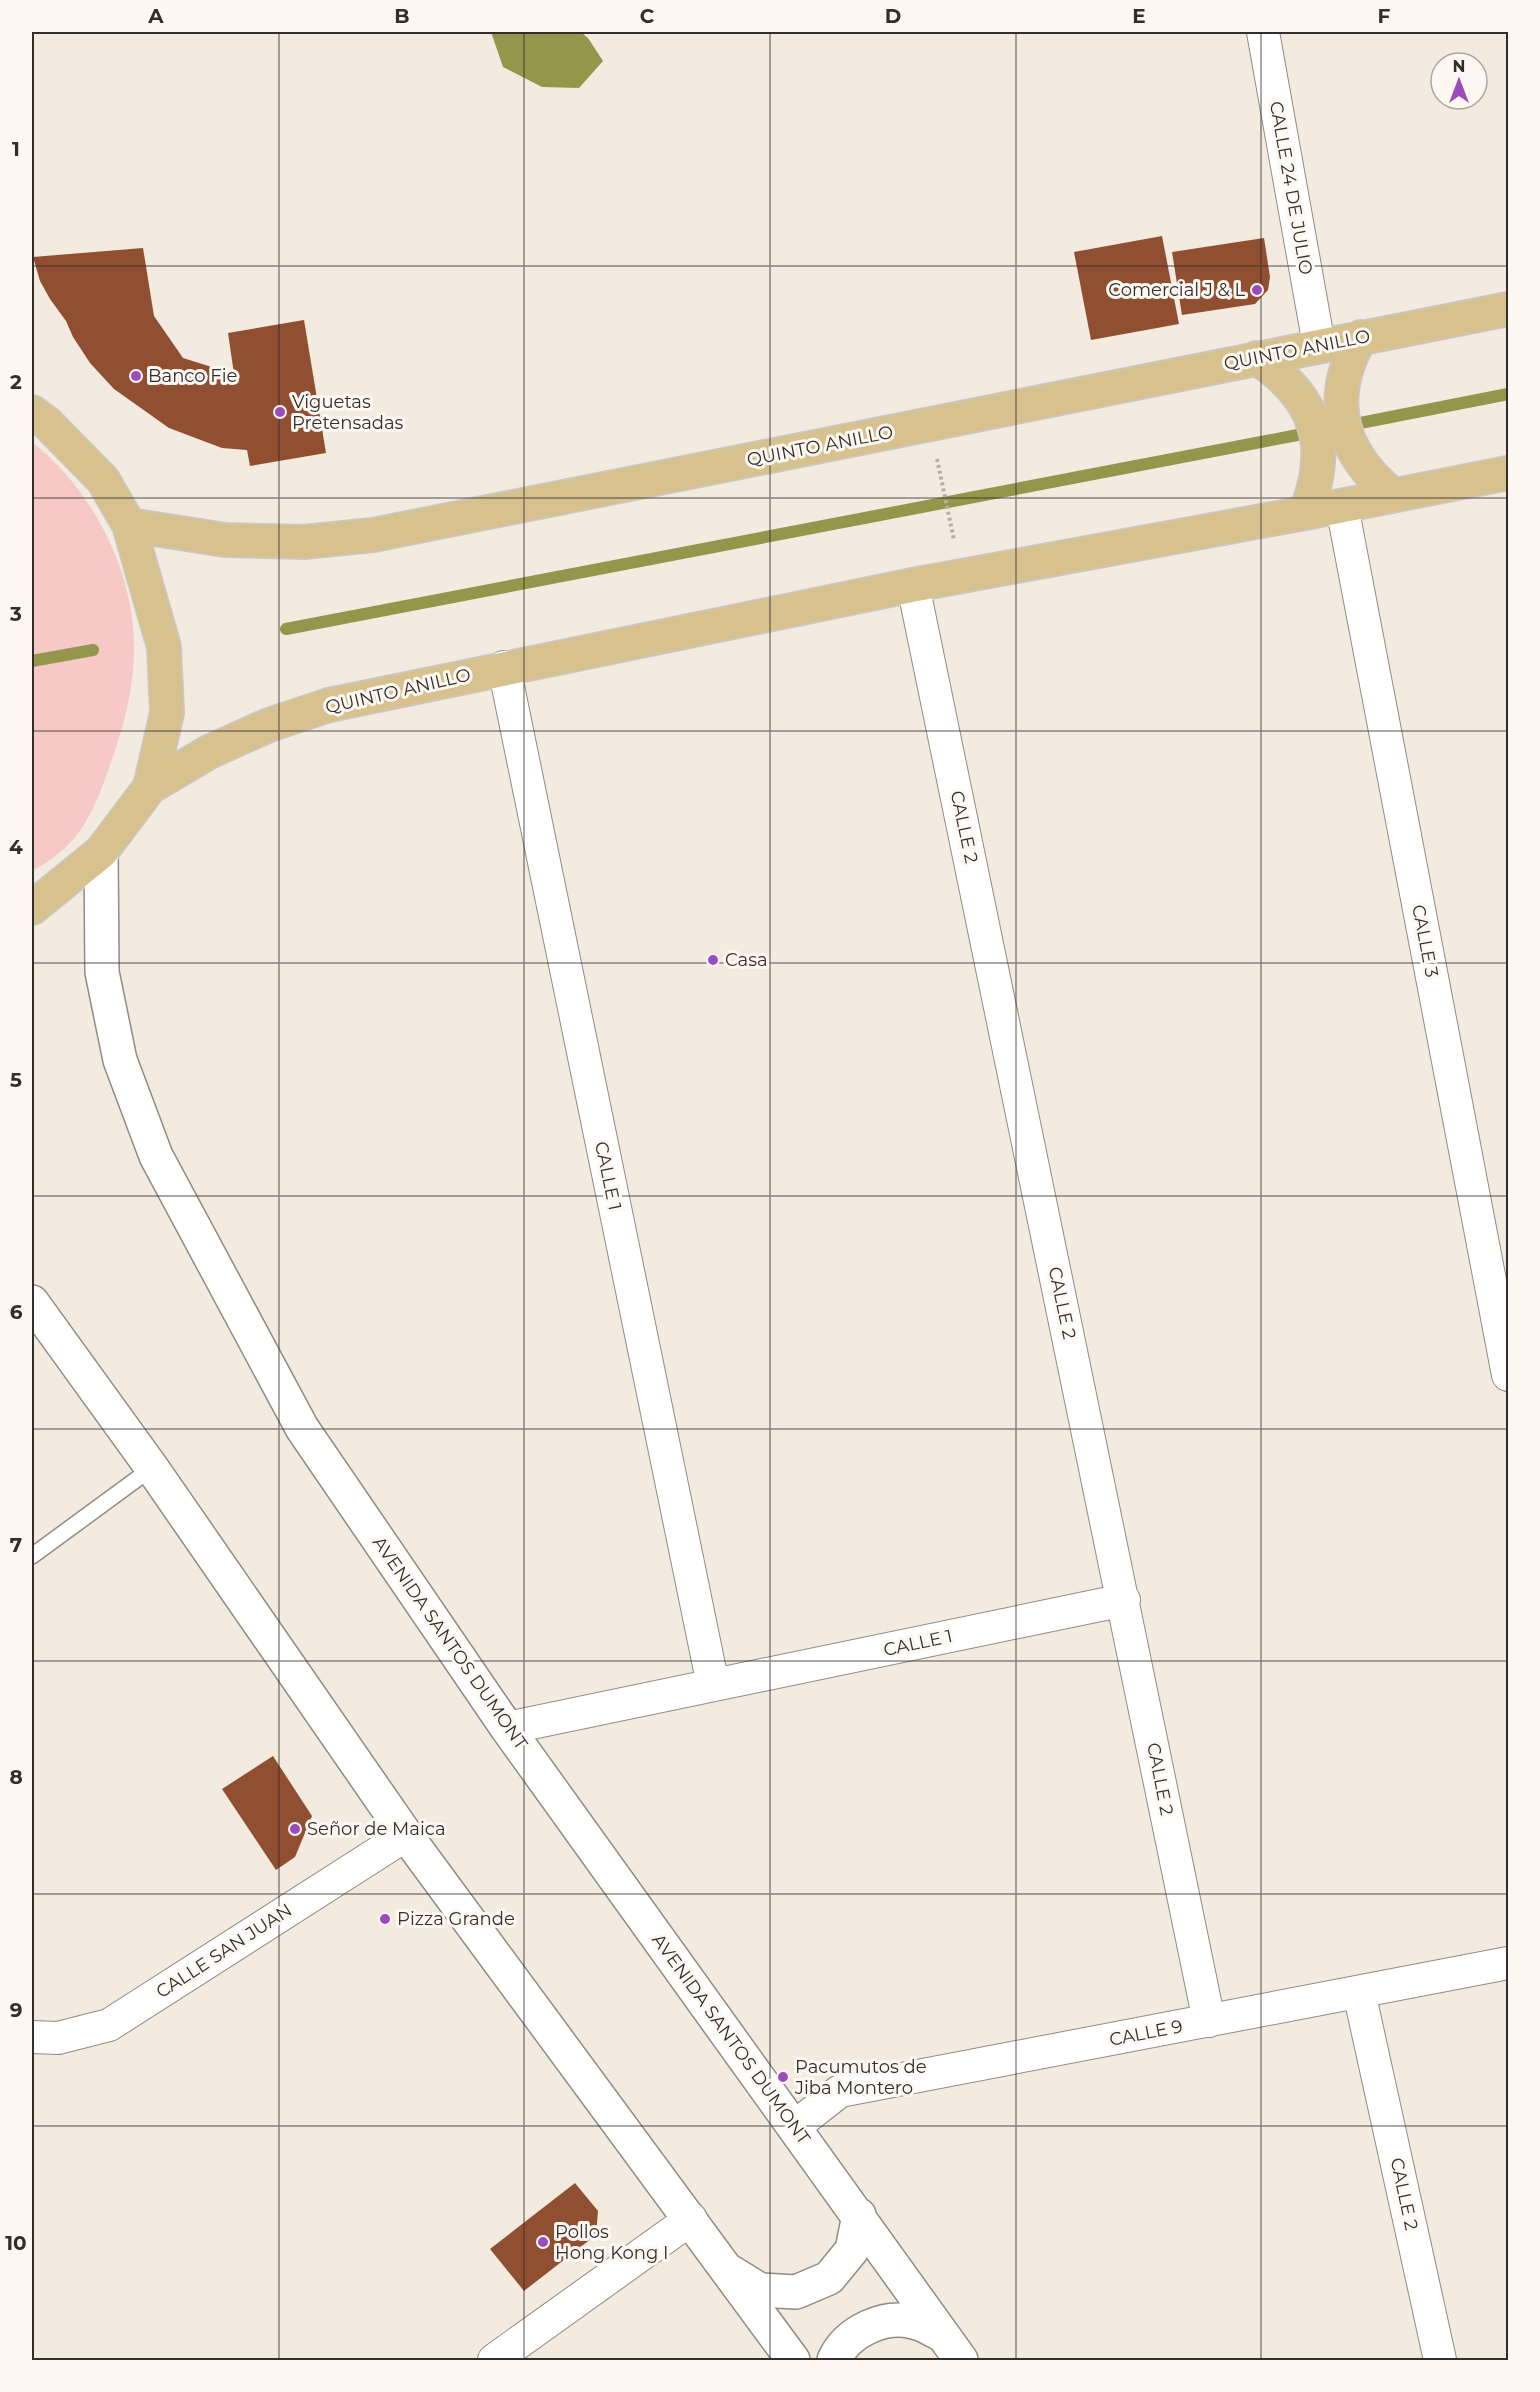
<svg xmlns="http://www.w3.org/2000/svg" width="1540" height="2392" font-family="Montserrat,sans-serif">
<rect width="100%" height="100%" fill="#f3eae0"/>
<path fill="#f6c9c7" d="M32,442c66,52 110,144 101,229 -3,34 -13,66 -24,97 -17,48 -30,78 -77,103z"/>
<path fill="#95964b" d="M491,32h90l7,6 15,23 -24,27 -37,-1 -39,-20z"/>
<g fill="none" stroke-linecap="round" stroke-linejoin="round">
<path stroke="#95964b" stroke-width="12" d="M1345,426l163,-32
M286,629l1027,-197
M32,661l61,-11"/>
</g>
<path fill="#914f32" d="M1162,236l17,88 -88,16 -17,-88z
M1264,238l6,39 -2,13 -13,14 -73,11 -10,-63z
M143,248l11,68 29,42 51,16 -6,-41 76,-13 22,133 -76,13 -3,-16 -25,-2 -53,-20 -55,-39 -24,-26 -17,-26 -7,-16 -16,-22 -10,-18 -7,-24z
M273,1756l39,60 -17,41 -19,13 -54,-81z
M575,2183l23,28 -2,24 -72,56 -34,-42z"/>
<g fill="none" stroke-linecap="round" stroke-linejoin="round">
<defs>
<path id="lane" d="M32,1556l120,-88"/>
<path id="street" d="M1263,32l56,313
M1342,506l166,869
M913,585l296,1436
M504,667l209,1018
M507,1728l617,-128
M1359,1992l81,368
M32,2037l26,1 51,-13 297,-190
M794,2127l46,-36 668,-128
M494,2360l197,-141"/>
<path id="secondary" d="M101,852l1,120 18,88 36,96 146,272 205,300 454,632
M32,1302l120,166 254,367 387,525
M731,2272l29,18 36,2 33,-14 23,-28 7,-35
M834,2360c13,-29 52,-47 83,-37 8,2 17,8 25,12"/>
<path id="primary" d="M1361,337c-35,60 -22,115 32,158
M1256,358c61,38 77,90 49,155
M32,412l15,11 56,57 26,45 35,122 3,66 -17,74 -49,65 -69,56
M129,525l96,15 79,2 69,-7 1135,-226
M150,787l59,-35 60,-27 60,-20 584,-120 392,-72 203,-40"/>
</defs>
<use href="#lane" stroke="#938a81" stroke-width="18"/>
<use href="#street" stroke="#938a81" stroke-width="34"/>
<use href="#secondary" stroke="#938a81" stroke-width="36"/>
<use href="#primary" stroke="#cac9c8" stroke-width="36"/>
<path stroke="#b6aea7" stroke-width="4" stroke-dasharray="3 3" stroke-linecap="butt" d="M937,459l17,81"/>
<use href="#lane" stroke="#fff" stroke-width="15"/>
<use href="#street" stroke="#fff" stroke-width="32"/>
<use href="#secondary" stroke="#fff" stroke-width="33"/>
<use href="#primary" stroke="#d6c18f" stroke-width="33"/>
</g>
<path fill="none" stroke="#322e2b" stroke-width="1.5" stroke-opacity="0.55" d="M279,32v2328M524,32v2328M770,32v2328M1016,32v2328M1261,32v2328M32,266h1476M32,498h1476M32,731h1476M32,963h1476M32,1196h1476M32,1429h1476M32,1661h1476M32,1894h1476M32,2126h1476"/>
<g fill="#9b4bba" stroke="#fdf8f2" stroke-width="2">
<circle cx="1257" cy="290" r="6"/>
<circle cx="136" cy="376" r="6"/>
<circle cx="280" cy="412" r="6"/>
<circle cx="713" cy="960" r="6"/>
<circle cx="295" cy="1829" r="6"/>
<circle cx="385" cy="1919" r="6"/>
<circle cx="783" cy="2077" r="6"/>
<circle cx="543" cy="2242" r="6"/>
</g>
<g text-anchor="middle" stroke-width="6" stroke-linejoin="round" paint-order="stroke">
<g font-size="18" fill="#322e2b" stroke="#fdf8f2">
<text transform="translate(1291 188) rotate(80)" y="6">CALLE 24 DE JULIO</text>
<text transform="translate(1297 350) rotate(-11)" y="6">QUINTO ANILLO</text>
<text transform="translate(820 446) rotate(-11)" y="6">QUINTO ANILLO</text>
<text transform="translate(398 691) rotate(-13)" y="6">QUINTO ANILLO</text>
<text transform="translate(964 827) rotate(78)" y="6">CALLE 2</text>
<text transform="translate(1425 941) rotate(79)" y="6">CALLE 3</text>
<text transform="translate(608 1176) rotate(78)" y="6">CALLE 1</text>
<text transform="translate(1062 1303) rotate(78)" y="6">CALLE 2</text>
<text transform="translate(450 1643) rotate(55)" y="6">AVENIDA SANTOS DUMONT</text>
<text transform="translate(918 1643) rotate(-12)" y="6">CALLE 1</text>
<text transform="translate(1160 1779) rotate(79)" y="6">CALLE 2</text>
<text transform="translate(224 1951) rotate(-33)" y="6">CALLE SAN JUAN</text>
<text transform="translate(1146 2033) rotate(-11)" y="6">CALLE 9</text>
<text transform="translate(731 2039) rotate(54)" y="6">AVENIDA SANTOS DUMONT</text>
<text transform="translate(1404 2194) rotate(78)" y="6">CALLE 2</text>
</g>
<g font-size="18" fill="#322e2b" stroke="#fdf8f2" text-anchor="start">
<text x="1245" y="296" text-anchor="end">Comercial J &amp; L</text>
<text x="148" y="382">Banco Fie</text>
<text x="292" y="408">Viguetas<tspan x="292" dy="21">Pretensadas</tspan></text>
<text x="725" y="966">Casa</text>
<text x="307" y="1835">Señor de Maica</text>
<text x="397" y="1925">Pizza Grande</text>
<text x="795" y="2073">Pacumutos de<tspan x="795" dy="21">Jiba Montero</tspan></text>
<text x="555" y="2238">Pollos<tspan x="555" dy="21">Hong Kong I</tspan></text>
</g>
</g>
<rect width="1540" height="2392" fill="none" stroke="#fdf8f2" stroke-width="66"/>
<g transform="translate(1459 81)"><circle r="28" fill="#fdf8f2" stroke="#aca7a2" stroke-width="1.5"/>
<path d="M0-4.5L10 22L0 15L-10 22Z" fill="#9b4bba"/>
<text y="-9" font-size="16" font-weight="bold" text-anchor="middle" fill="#322e2b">N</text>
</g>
<rect x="33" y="33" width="1474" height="2326" fill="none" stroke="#322e2b" stroke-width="2"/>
<g font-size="20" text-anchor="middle" font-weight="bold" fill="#322e2b">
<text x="156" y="23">A</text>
<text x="402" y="23">B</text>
<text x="647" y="23">C</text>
<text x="893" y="23">D</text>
<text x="1139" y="23">E</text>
<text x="1384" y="23">F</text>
<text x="16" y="156">1</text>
<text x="16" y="389">2</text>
<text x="16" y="621">3</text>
<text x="16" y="854">4</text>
<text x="16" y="1087">5</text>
<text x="16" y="1319">6</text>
<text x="16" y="1552">7</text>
<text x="16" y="1784">8</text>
<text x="16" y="2017">9</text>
<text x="16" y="2250">10</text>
</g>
</svg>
